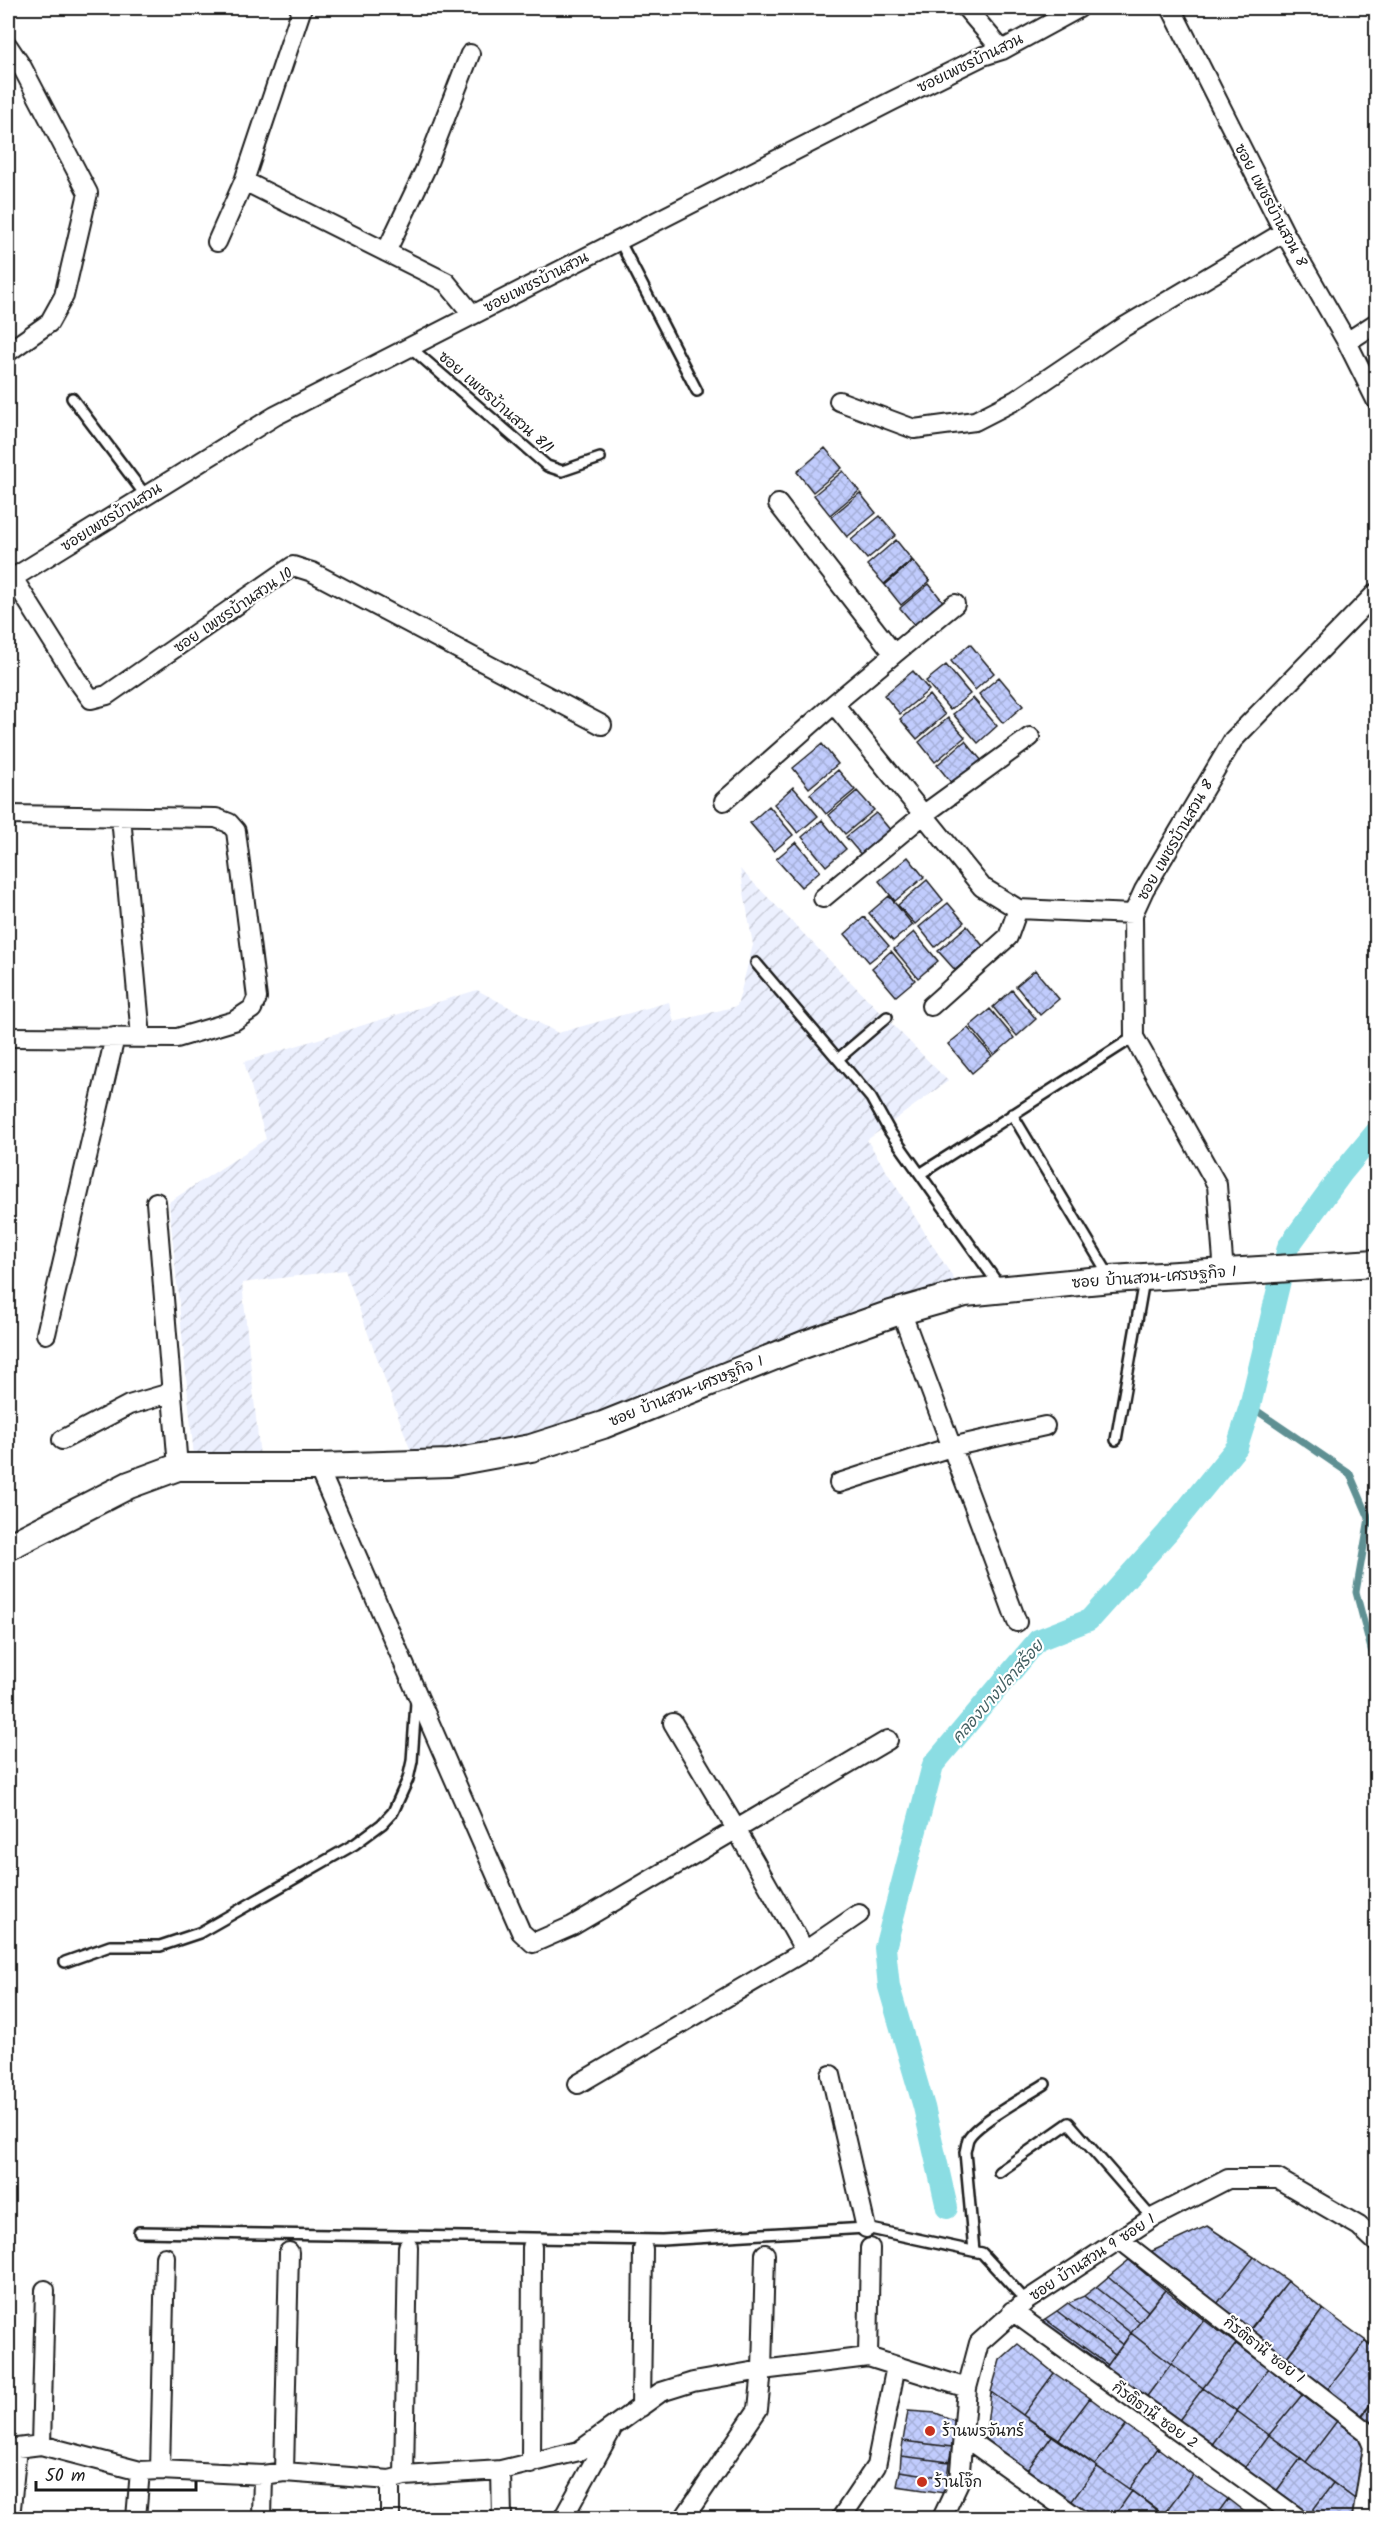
<svg xmlns="http://www.w3.org/2000/svg" width="1384" height="2526" font-family="Kalam,'Playpen Sans Thai',sans-serif">
<defs>
<pattern id="industrial-furrows" width="10" height="10" patternUnits="userSpaceOnUse" patternTransform="scale(1.5)"><rect width="10" height="10" fill="#ecf0fe"/><path d="M-1 1l2-2M0 10L10 0M9 11l2-2" fill="none" stroke="#cacdd9"/></pattern>
<pattern id="building-cross-hatch" width="8" height="8" patternUnits="userSpaceOnUse" patternTransform="scale(1.5)"><rect width="8" height="8" fill="#c1ccfd"/><path d="M0 0l8 8M0 8l8-8" fill="none" stroke="#a5afd8"/></pattern>
</defs>
<rect width="100%" height="100%" fill="#fff"/>
<filter id="ink" filterUnits="userSpaceOnUse"><feTurbulence type="fractalNoise" baseFrequency=".0167" numOctaves="2"/><feDisplacementMap in="SourceGraphic" scale="12" xChannelSelector="R" yChannelSelector="G"/><feConvolveMatrix kernelMatrix="1 2 1 2 8 2 1 2 1" color-interpolation-filters="sRGB"/></filter>
<g filter="url(#ink)">
<path fill="url(#industrial-furrows)" d="M740,869l208,212 -81,59 93,149 -427,150 -79,14 -42,1 -67,-184 -103,13 18,174h-66l-25,-255 97,-63 -22,-77 233,-72 81,43 111,-31 5,20 63,-16 16,-61z"/>
<g fill="none" stroke-linecap="round" stroke-linejoin="round">
<path stroke="#5f9093" stroke-width="7" d="M1250,1406l100,68 19,44 -13,74 20,76"/>
<path stroke="#8bdde3" stroke-width="22" d="M947,2208l-23,-101 -35,-120 -4,-39 48,-183 105,-125 51,-20 78,-87 70,-86 13,-41 38,-159 54,-74 34,-41"/>
</g>
<path fill="url(#building-cross-hatch)" stroke="#1c1c1c" stroke-width="1.5" d="M825,448l17,20 -29,24 -16,-20z
M843,471l16,20 -29,24 -16,-20z
M860,493l16,20 -29,24 -16,-20z
M880,516l16,19 -29,24 -16,-19z
M896,540l16,20 -28,24 -17,-19z
M913,561l17,20 -29,24 -16,-20z
M929,584l16,20 -28,24 -17,-20z
M970,644l24,29 -19,17 -24,-29z
M946,665l24,29 -20,16 -24,-29z
M913,671l16,19 -29,24 -16,-19z
M999,677l24,29 -20,17 -24,-29z
M929,695l16,20 -28,24 -17,-20z
M973,698l24,28 -19,17 -25,-29z
M948,718l17,19 -30,25 -16,-20z
M965,741l17,20 -29,24 -16,-20z
M822,744l16,20 -29,24 -16,-20z
M838,770l17,20 -29,24 -16,-20z
M793,787l25,29 -20,17 -24,-29z
M857,791l17,19 -29,24 -16,-19z
M769,806l24,29 -19,16 -24,-28z
M876,813l16,19 -29,25 -17,-20z
M822,820l24,29 -20,17 -24,-29z
M796,842l24,29 -19,16 -25,-28z
M908,857l16,20 -29,24 -16,-20z
M927,880l16,20 -28,24 -17,-19z
M889,896l24,29 -20,16 -24,-28z
M948,903l16,19 -29,25 -16,-20z
M864,917l25,29 -20,16 -24,-28z
M967,926l16,20 -28,24 -17,-19z
M914,932l24,29 -20,17 -24,-29z
M891,951l24,29 -19,16 -24,-28z
M1035,970l24,29 -19,16 -24,-29z
M1012,990l24,29 -19,17 -24,-29z
M990,1009l24,29 -20,17 -24,-29z
M968,1028l24,28 -20,17 -24,-29z
M1207,2226l47,31 -41,52 -65,-56z
M1254,2257l34,24 -42,53 -33,-25z
M1129,2260l36,30 -17,21 -40,-34z
M1108,2277l40,34 -8,11 -44,-35z
M1288,2281l35,28 -41,54 -31,-34z
M1096,2287l44,35 -9,11 -47,-37z
M1165,2290l39,30 -33,44 -40,-31z
M1084,2296l47,37 -8,12 -55,-42z
M1068,2303l55,42 -8,10 -58,-44z
M1323,2309l43,32 -43,54 -41,-31z
M1057,2311l58,44 -7,10 -63,-46z
M1045,2319l63,46 -7,9 -68,-47z
M1204,2320l32,24 -33,44 -32,-24z
M1131,2333l40,31 -29,39 -41,-29z
M1366,2341l10,8v48l-19,24 -34,-26z
M1018,2344l36,29 -31,42 -32,-23 9,-32z
M1236,2344l33,24 -32,43 -34,-23z
M1171,2364l32,24 -29,39 -32,-24z
M1269,2368l33,27 -33,40 -32,-24z
M1054,2373l36,25 -31,41 -36,-24z
M1203,2388l34,23 -30,40 -33,-24z
M991,2392l61,44 -30,41 -38,-27z
M1302,2395l35,26 -31,41 -37,-27z
M1090,2398l36,27 -31,40 -36,-26z
M1376,2398v35l-18,-12z
M908,2411l28,2 20,8 -4,26 -49,-6z
M1237,2411l32,24 -29,39 -33,-23z
M1337,2421l35,26 -9,58 -57,-43z
M1126,2425l32,23 -29,41 -34,-24z
M1269,2435l32,23 -29,39 -32,-23z
M1052,2436l45,31 -31,42 -44,-32z
M903,2441l49,6 -3,15 -48,-6z
M1158,2448l35,27 -30,40 -34,-26z
M901,2456l48,6 -2,16 -47,-7z
M1301,2458l32,25 -26,35h-7l-28,-21z
M1097,2467l35,24 -19,27h-33l-14,-9z
M900,2471l47,7 -3,15 -47,-7z
M1193,2475l35,24 -14,19h-45l-6,-3z
M1333,2483l30,22 -2,13h-54z
M1132,2491l34,25 -2,2h-51z
M1228,2499l19,15 -3,4h-30z"/>
<g fill="none" stroke-linecap="round" stroke-linejoin="round">
<defs>
<path id="lane" d="M619,240l78,151
M410,347l137,119 15,5 38,-13
M72,398l74,98
M756,963l115,135 19,34 111,156
M838,1059l49,-42
M1012,1114l98,163
M920,1174l214,-137
M1116,1440l28,-160
M65,1962l45,-16h50l39,-13 156,-89 27,-20 11,-12 15,-33 4,-18 4,-59
M999,2172l70,-49 83,95
M139,2232l523,8 204,-12 116,25 44,48
M974,2251l-9,-99c1,-4 2,-10 3,-13 8,-16 60,-44 77,-55"/>
<path id="street" d="M966,8l36,42
M1171,8l113,224 63,110 29,58
M8,46l14,21 66,126 -24,103 -15,27 -41,29
M244,181l202,101 27,33
M217,242l27,-61 58,-173
M386,252l39,-82 45,-116
M1347,342l29,-19
M839,401l75,28 61,-8 41,-21 108,-73 160,-95
M778,504l116,150 -60,50 148,183 36,22
M13,578l64,102 14,19 16,-4 186,-129 19,6 290,153
M8,581l267,-165 617,-315 91,-45 19,-6 77,-42
M894,654l61,-50
M724,801l110,-97
M8,815l208,3 13,5 7,8 21,167 -5,11 -18,12 -57,17 -169,-1
M121,817l20,220
M823,898l100,-83 107,-78
M931,1006l77,-69 10,-28 115,5
M156,1202l22,265
M1224,1273l-7,-88 -83,-148 -1,-123 11,-24 89,-150 143,-147
M901,1311l116,311
M46,1334l69,-297
M62,1440l67,-35 41,-12
M318,1467l203,465 12,11 39,-17 316,-186
M839,1483l112,-36 94,-21
M673,1723l63,106 69,122
M831,2075l35,153
M578,2084l227,-133 54,-37
M1127,2234l-8,5 248,193 6,15 -11,71
M1012,2311l286,207
M868,2357l2,-109
M641,2407l2,-158
M963,2436l115,82
M41,2445l99,26 20,-1 103,5 21,-3 106,8 14,-4 97,-6 78,-19 82,-59 32,-10 69,-12 106,-13 99,31
M531,2464l1,-217
M160,2470l5,-213
M501,2470l1,48
M284,2472l5,-220
M404,2476l4,-229
M390,2480v38
M10,2518l7,-70 24,-3 4,-155
M136,2518l4,-47
M262,2518l1,-43
M563,2518l48,-87
M684,2518l74,-109 4,-39 3,-116
M841,2518l35,-52 20,-100
M942,2518l17,-36 8,-94 12,-45 47,-42 126,-83 76,-39h50l81,47 17,16"/>
<path id="secondary" d="M8,1547l121,-62 49,-18h140l131,-4 82,-15 72,-23 200,-80 88,-31 74,-21 146,-14 265,-16"/>
</defs>
<use href="#lane" stroke="#1c1c1c" stroke-width="14"/>
<use href="#street" stroke="#1c1c1c" stroke-width="22"/>
<use href="#secondary" stroke="#1c1c1c" stroke-width="30"/>
<use href="#lane" stroke="#fff" stroke-width="9"/>
<use href="#street" stroke="#fff" stroke-width="18"/>
<use href="#secondary" stroke="#fff" stroke-width="26"/>
</g>
</g>
<g fill="#c8321e" stroke="#fff" stroke-width="2">
<circle cx="930" cy="2431" r="6"/>
<circle cx="922" cy="2482" r="6"/>
</g>
<g text-anchor="middle" stroke-width="4.5" stroke-linejoin="round" paint-order="stroke">
<g font-size="15" fill="#1c1c1c" stroke="#fff">
<text transform="translate(970 63) rotate(-26)" y="5">ซอยเพชรบ้านสวน</text>
<text transform="translate(1271 205) rotate(62)" y="5">ซอย เพชรบ้านสวน 8</text>
<text transform="translate(536 282) rotate(-27)" y="5">ซอยเพชรบ้านสวน</text>
<text transform="translate(496 402) rotate(41)" y="5">ซอย เพชรบ้านสวน 8/1</text>
<text transform="translate(111 517) rotate(-32)" y="5">ซอยเพชรบ้านสวน</text>
<text transform="translate(233 610) rotate(-34)" y="5">ซอย เพชรบ้านสวน 10</text>
<text transform="translate(1175 840) rotate(-60)" y="5">ซอย เพชรบ้านสวน 8</text>
<text transform="translate(1154 1277) rotate(-4)" y="5">ซอย บ้านสวน-เศรษฐกิจ 1</text>
<text transform="translate(686 1391) rotate(-22)" y="5">ซอย บ้านสวน-เศรษฐกิจ 1</text>
<text transform="translate(1092 2257) rotate(-33)" y="5">ซอย บ้านสวน 9 ซอย 1</text>
<text transform="translate(1264 2350) rotate(38)" y="5">กีรติธานี ซอย 1</text>
<text transform="translate(1155 2415) rotate(36)" y="5">กีรติธานี ซอย 2</text>
</g>
<g font-size="15" fill="#1c1c1c" stroke="#fff" text-anchor="start">
<text x="942" y="2436">ร้านพรจันทร์</text>
<text x="934" y="2487">ร้านโจ๊ก</text>
</g>
<g font-size="16" font-style="italic" fill="#436062" stroke="#fff">
<text transform="translate(997 1691) rotate(-49)" y="6">คลองบางปลาสร้อย</text>
</g>
</g>
<rect width="1384" height="2526" fill="none" stroke="#fff" stroke-width="30"/>
<rect x="15" y="15" width="1354" height="2496" fill="none" stroke="#1c1c1c" stroke-width="2" filter="url(#ink)"/>
<path d="M36 2481v9h160v-9" fill="none" stroke="#1c1c1c" stroke-width="3"/>
<text x="45" y="2481" font-size="18" fill="#1c1c1c" stroke="#ffffff" stroke-width="4.5" paint-order="stroke">50 m</text>
</svg>
